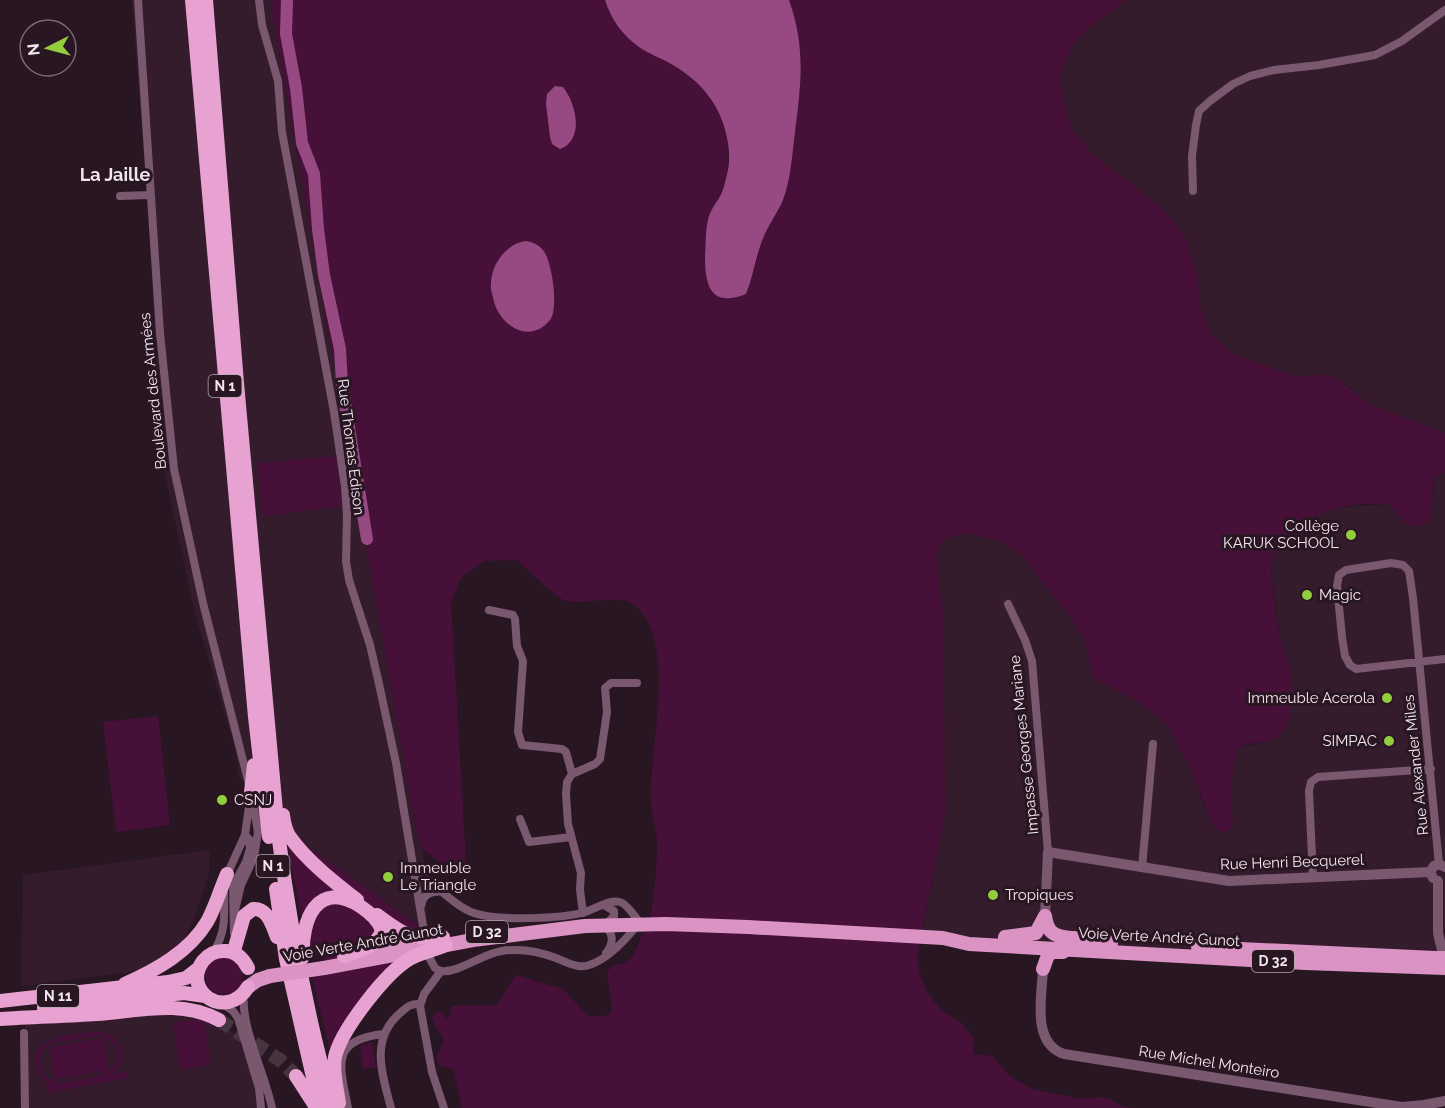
<svg xmlns="http://www.w3.org/2000/svg" width="1445" height="1108" font-family="Raleway,sans-serif">
<rect width="100%" height="100%" fill="#281623"/>
<path fill="#341c2d" d="M132,0h138l147,835 6,14 5,83 -118,-84 -26,-22 -45,-49 -4,-28 -41,-139 -33,-154 -11,-216z
M1126,0h319v433l-76,-29 -19,-17 -25,-12 -32,1 -61,-22 -20,-19 -11,-24 -4,-38 -36,-66 -68,-52 -21,-26 -7,-20 -5,-35 13,-30 18,-18z
M1445,473v503l-525,-33 25,-128 -1,-195 -8,-66 8,-15 22,-6 32,7 21,12 54,69 12,21 7,32 12,10 14,5 20,12 29,24 23,42 15,43 28,15 -2,-38 5,-36 4,-4 22,-4 26,-22 4,-41 -12,-45 -8,-54 -1,-21 3,-7 19,-10 11,-12 5,-10 9,-7 17,-6 52,-4 5,2 6,10 36,-25 -1,-11 2,-3z
M210,850l-1,24 -15,46 -10,19 -18,19 -26,13 -119,15 2,-111z
M170,1011l36,6 31,18 22,53 3,20h-234l-3,-85z"/>
<path fill="#461039" fill-rule="evenodd" d="M270,0h335l6,16 61,48 17,11 19,18 14,25 5,21 2,27 -7,26 -12,22 -4,19v47l40,14c7,-17 9,-35 16,-53 5,-14 16,-27 20,-41 8,-22 10,-45 13,-68 6,-47 10,-86 -6,-132h337l-35,26 -18,18 -13,30 5,35 7,20 21,26 68,52 24,30 12,36 4,38 11,24 21,19 60,22 32,-1 12,3 32,26 76,29v40l-10,4 -2,3 -1,33 -3,8c-27,15 -27,-10 -42,-17 -19,-2 -60,2 -75,15 -6,5 -7,13 -12,19 -7,8 -21,8 -27,17 -6,9 5,68 7,81 4,14 11,30 12,44 1,9 -1,33 -4,41 -12,32 -37,14 -52,30l-5,36 2,38 -4,5 -5,2 -7,-2 -6,-7 -21,-56 -23,-42 -29,-24 -43,-22 -3,-5 -7,-32 -12,-21 -54,-69 -22,-12 -31,-7 -22,6 -8,15 8,66 1,195 -28,141 3,19 7,17 14,18 19,12 14,16 -1,16 19,2 18,20 22,13 49,10 20,-2 9,2 11,7 9,2h-668l-9,-39 -13,-3 -4,-8 8,-18c-4,-9 -10,-13 -12,-23l6,-7 10,9 4,-13 45,-1 18,-30 48,14 26,28 20,-2 3,-6 -5,-37 6,-7c23,-1 21,-15 30,-32l5,-2c5,-28 9,-58 9,-87 0,-15 -6,-30 -6,-45 -2,-49 26,-155 -14,-192 -18,-16 -49,-1 -71,-6 -9,-2 -40,-34 -49,-41l-33,1 -23,17 -10,24 15,260 -8,7 -9,1 -26,-21 -6,-14zM559,86l4,1 4,5 7,44 -8,11zM545,253l5,16 5,41 -41,19 -6,-4 -9,-11z
M336,456l7,50 -81,10 -5,-53z
M158,716l12,109 -54,7 -13,-110z
M284,826l26,22 136,97 -120,22 -3,-13 -14,3z
M410,955l-78,104 -21,-86z
M205 976a19 19 0 1 1 38 0a19 19 0 1 1-38 0Z
M204,1018l7,47 -31,5 -7,-47z
M100,1031c22,6 28,25 14,43l13,-2 2,6 -82,15 -1,-7 4,-1c-8,-6 -15,-13 -15,-24 0,-27 45,-27 65,-30zM99,1036l10,3 9,10c2,24 -19,27 -38,31 -8,1 -16,4 -23,2 -21,-5 -23,-27 -6,-39z
M104,1038l5,33 -55,8 -5,-32z
M372,1042l4,26 -13,1 -3,-23z"/>
<path fill="#974a82" d="M605,0h184c17,48 12,84 6,132 -3,24 -4,46 -12,68 -6,14 -16,27 -21,41 -7,18 -9,36 -16,53 -35,14 -41,-8 -41,-37 1,-14 0,-27 4,-41 3,-9 10,-16 13,-24 3,-7 4,-15 6,-22 2,-9 1,-23 -1,-32 -6,-33 -27,-58 -56,-74 -10,-6 -22,-10 -32,-17 -17,-12 -28,-28 -34,-47z
M555,86l8,1c13,16 22,53 -3,62l-8,-5 -2,-7 -4,-33 1,-10z
M526,241c9,2 14,4 19,12 7,12 14,56 5,67 -21,26 -53,4 -57,-23 -1,-4 -3,-9 -2,-13 0,-20 16,-41 35,-43z"/>
<g fill="none" stroke-linecap="round" stroke-linejoin="round">
<path stroke="#974a82" stroke-width="12" d="M287,0l-1,34 10,54 6,55 12,31 4,55 6,46 16,74 2,35 25,155"/>
<path stroke="#463541" stroke-width="14" stroke-dasharray="14 7" stroke-linecap="butt" d="M219,1020l61,40 16,16"/>
<path stroke="#7a586f" stroke-width="8" d="M138,0l22,333 14,136 29,134 48,189 7,40 -4,25 -13,28 -6,25
M259,0l3,25 16,56 4,51 52,280 11,75 2,28 -1,46 3,19 21,65 9,39 17,79 28,169
M1193,191l-1,-35 4,-31 3,-14 11,-10 23,-17 17,-8 24,-6 45,-5 56,-10 27,-14 43,-31
M120,196l30,-1
M1008,604l17,36 7,21 16,191
M489,610l24,5 2,4 2,27 6,15 -5,71 4,13 40,4 4,3 6,22 -5,8 -1,12 2,30 13,49 -1,17 3,23
M572,774l23,-10 5,-5 7,-47 -2,-24 6,-5h26
M520,819l9,23 42,-5
M1439,864l-26,-266 -4,-27 -6,-6 -12,-2 -45,7 -7,5 -2,11 5,51 3,19 5,9 6,4 89,-10
M1142,868l11,-124
M414,870c18,11 41,37 60,43 23,8 87,6 111,-1 10,-3 24,-13 35,-10 7,2 14,14 19,19
M226,877l19,-42 5,-36
M1313,878l-4,-87 2,-9 7,-5 113,-8
M604,905l10,6v5l-5,5
M421,906c2,-13 10,-14 21,-15
M604,926c10,7 10,17 2,27
M234,933l-1,-47 13,-24 4,-14 -1,-9 -4,-4
M213,953c14,-23 11,-37 11,-63
M429,957l6,11 6,3
M441,971c19,2 40,-17 61,-20 19,-3 36,0 54,7 7,3 15,7 22,8 21,3 48,-26 59,-41
M441,971l-17,23 -4,12 12,66 12,36
M244,993c-4,33 21,80 28,115
M221,1003l12,8 5,7 21,70 2,20
M24,1033l1,75
M348,1108c-8,-41 -19,-68 35,-74
M391,1108c-9,-34 -21,-68 8,-94 7,-6 11,-11 21,-10"/>
<path stroke="#7a586f" stroke-width="10" d="M1433,878l-3,-6 4,-6 5,-2 6,3
M1438,881v52l7,30
M1045,916l3,-64 181,29 201,-9
M1043,969c-1,27 -12,74 21,85l338,53 22,-2 21,-4"/>
<path stroke="#da93c3" stroke-width="14" d="M1045,916c1,6 2,13 8,17 12,9 41,2 58,10
M1005,937l31,-4 9,-17
M1198,947l237,11
M362,952l46,-8
M324,968l149,-28 112,-14 81,-2 82,3 195,11 26,6 336,19 140,5
M1043,969l5,-14 5,-3h10
M248,987l10,-7 12,-4"/>
<path stroke="#e8a2d2" stroke-width="14" d="M192,0l63,717 14,120
M206,0l31,383 41,450c12,93 29,184 55,275
M251,792l3,-27
M283,815c1,8 2,15 7,22 17,24 44,45 67,63
M276,889l10,70 34,149
M377,915c27,19 31,25 66,22
M235,947l9,-31 9,-7c15,-1 19,16 24,28
M303,957c-2,-37 14,-78 57,-51 9,6 18,13 22,24 -4,16 -23,21 -38,26
M125,984c31,-14 64,-32 82,-62 8,-14 13,-32 20,-48
M248,987c-22,35 -67,4 -45,-26 5,-6 12,-10 20,-10 12,-1 20,7 25,17
M0,1001l168,-19 18,-4 13,-10
M44,1008l140,-15 21,3
M0,1019c32,-2 65,-3 97,-5 42,-3 83,-15 122,6
M296,1076l20,31
M339,1103c-2,-15 -7,-31 -4,-46 6,-27 52,-86 76,-99 11,-6 24,-8 35,-13"/>
<path stroke="#da93c3" stroke-width="14" d="M1435,958h10
M270,976l54,-8"/>
</g>
<g fill="#93cc3d" stroke="#281623" stroke-width="2">
<circle cx="1351" cy="535" r="6"/>
<circle cx="1307" cy="595" r="6"/>
<circle cx="1387" cy="698" r="6"/>
<circle cx="1389" cy="741" r="6"/>
<circle cx="222" cy="800" r="6"/>
<circle cx="388" cy="877" r="6"/>
<circle cx="993" cy="895" r="6"/>
</g>
<g text-anchor="middle" stroke-width="6" stroke-linejoin="round" paint-order="stroke">
<g fill="#281623" stroke="#b6a7b1" stroke-width="1.5">
<rect x="208.5" y="375" width="33" height="22" rx="4.5"/>
<rect x="256.5" y="855" width="33" height="22" rx="4.5"/>
<rect x="466" y="921" width="42" height="22" rx="4.5"/>
<rect x="1252" y="950" width="42" height="22" rx="4.5"/>
<rect x="37" y="985" width="42" height="22" rx="4.5"/>
</g>
<g font-size="14" font-weight="bold" fill="#f3e5ee">
<text x="225" y="391">N 1</text>
<text x="273" y="871">N 1</text>
<text x="487" y="937">D 32</text>
<text x="1273" y="966">D 32</text>
<text x="58" y="1001">N 11</text>
</g>
<g font-size="15" fill="#f3e5ee" stroke="#281623">
<text transform="translate(153 391) rotate(-96)" y="5">Boulevard des Armées</text>
<text transform="translate(351 447) rotate(83)" y="5">Rue Thomas Edison</text>
<text transform="translate(1024 745) rotate(-96)" y="5">Impasse Georges Mariane</text>
<text transform="translate(1416 765) rotate(-96)" y="5">Rue Alexander Miles</text>
<text transform="translate(1292 862) rotate(-2)" y="5">Rue Henri Becquerel</text>
<text transform="translate(1159 937) rotate(3)" y="5">Voie Verte André Gunot</text>
<text transform="translate(363 943) rotate(-10)" y="5">Voie Verte André Gunot</text>
<text transform="translate(1209 1062) rotate(9)" y="5">Rue Michel Monteiro</text>
</g>
<g font-size="15" fill="#f3e5ee" stroke="#281623" text-anchor="start">
<text x="1339" y="531" text-anchor="end">Collège<tspan x="1339" dy="17">KARUK SCHOOL</tspan></text>
<text x="1319" y="600">Magic</text>
<text x="1375" y="703" text-anchor="end">Immeuble Acerola</text>
<text x="1377" y="746" text-anchor="end">SIMPAC</text>
<text x="234" y="805">CSNJ</text>
<text x="400" y="873">Immeuble<tspan x="400" dy="17">Le Triangle</tspan></text>
<text x="1005" y="900">Tropiques</text>
</g>
<g font-size="18" font-weight="bold" fill="#f3e5ee" stroke="#281623">
<text x="115" y="181">La Jaille</text>
</g>
</g>
<g transform="translate(48 48) rotate(264)"><circle r="28" fill="#281623" stroke="#796974" stroke-width="1.5"/>
<path d="M0-4.5L10 22L0 15L-10 22Z" fill="#93cc3d"/>
<text y="-9" font-size="16" font-weight="bold" text-anchor="middle" fill="#f3e5ee">N</text>
</g>
</svg>
